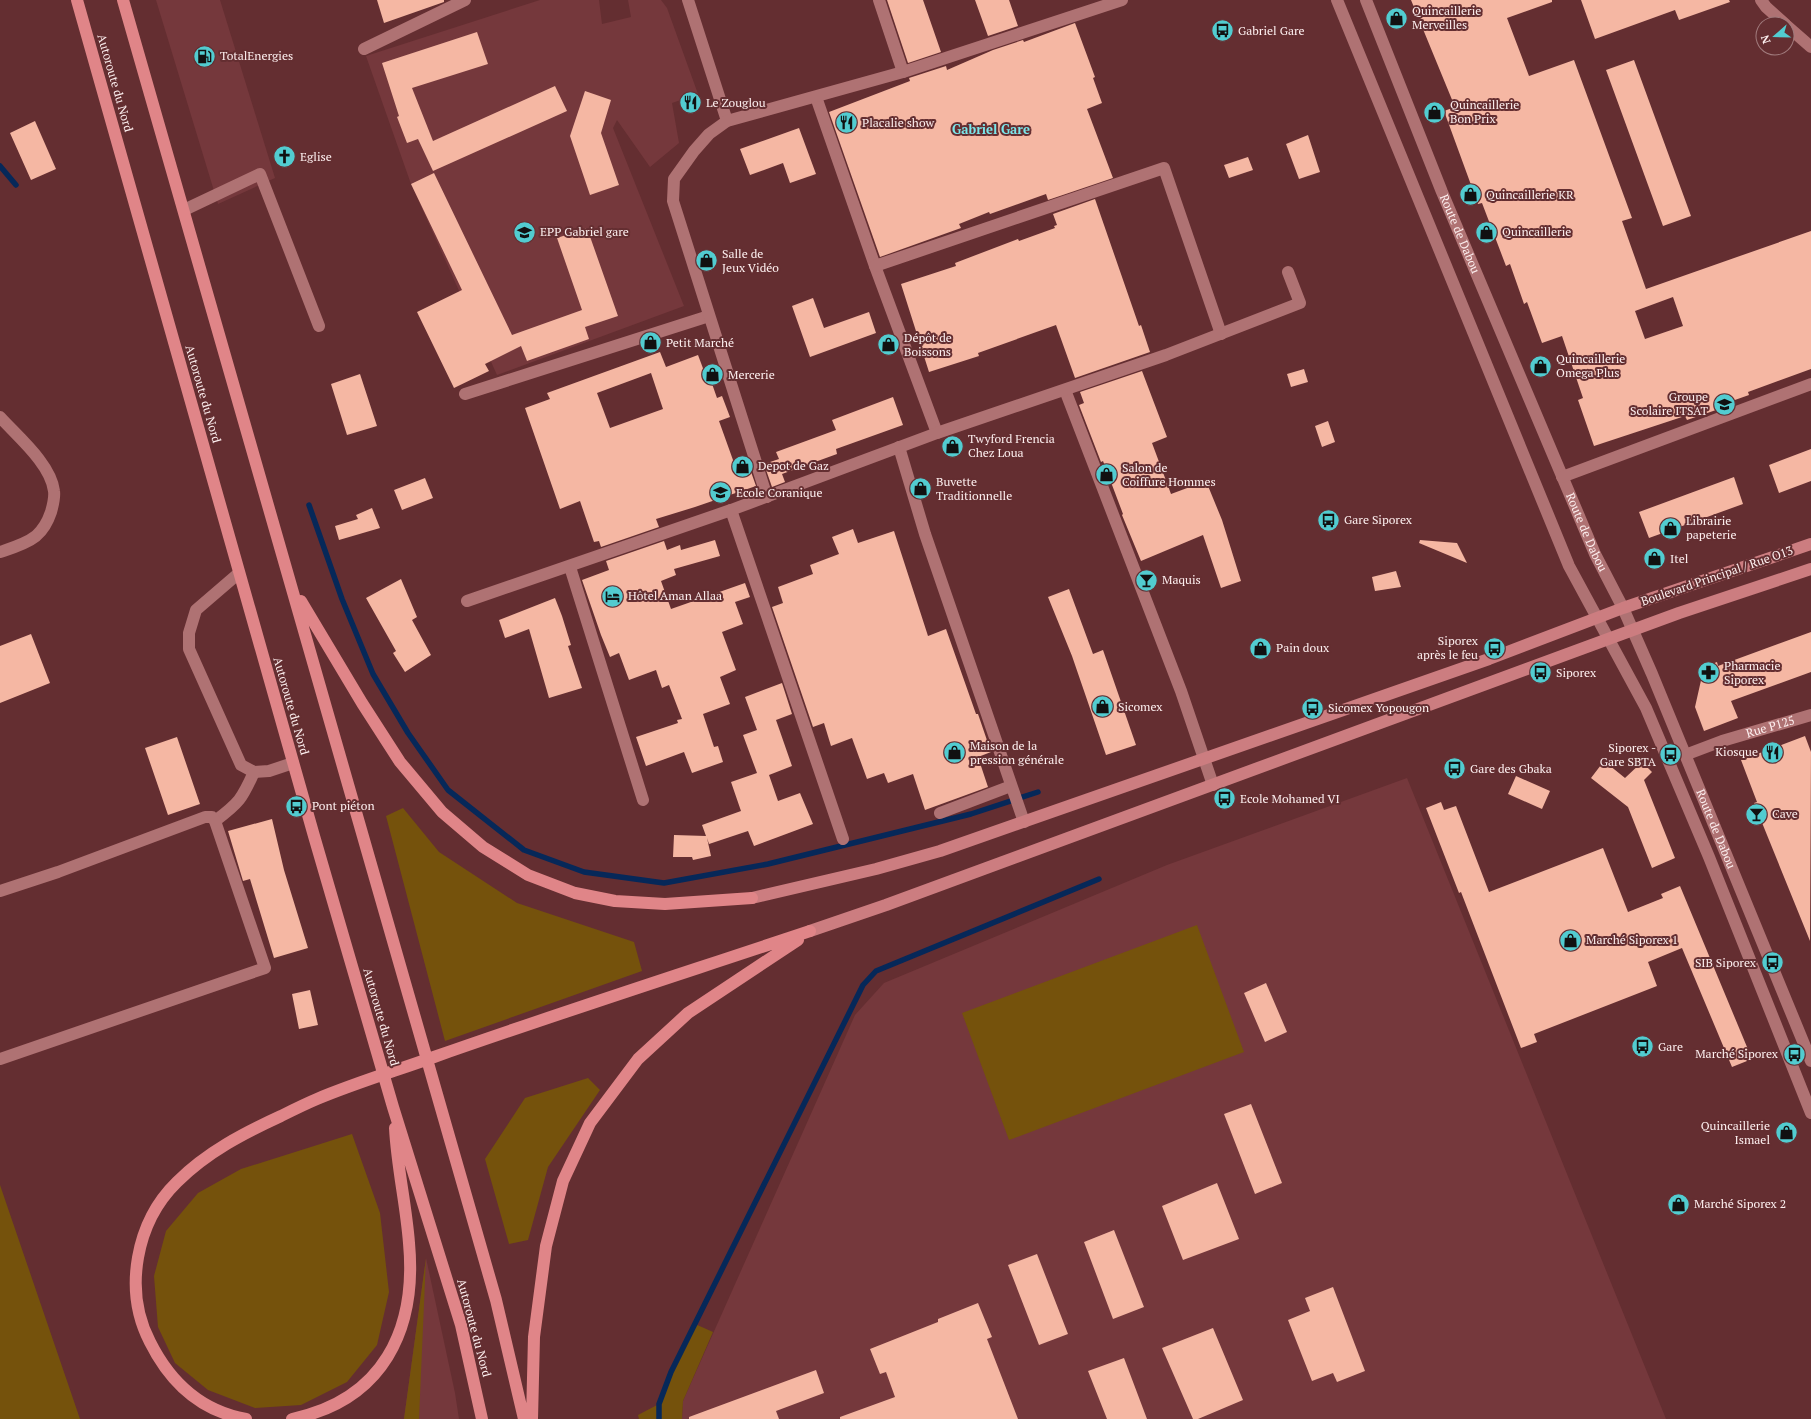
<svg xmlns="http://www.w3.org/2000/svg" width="1811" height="1419" font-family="'PT Serif',serif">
<rect width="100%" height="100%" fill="#642e31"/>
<path fill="#75383c" d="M156,0h64l55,178 -57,26z
M540,0h59l3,24 29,-7 -3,-17h33l6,8 31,86 -26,9 7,40 -29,24 -33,-47 -4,8 71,178 -187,69 -86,-191 -45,-128z
M1407,778l259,641h-984l1,-18 172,-386 29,-32 283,-118z
M426,1258l29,135 4,26h-55z"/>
<path fill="#75520c" d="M403,808l36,44 78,51 117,39 8,29 -197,70 -59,-225z
M1197,925l47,127 -235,88 -47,-127z
M588,1078l12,12 -52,77 -20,73 -19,4 -24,-85 40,-61z
M352,1134l28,79 9,79 -12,53 -30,37 -46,23 -46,3 -47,-18 -33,-27 -17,-36 -4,-51 12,-45 32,-38 43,-24z
M0,1185l80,234h-80z
M426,1258l-7,161h-15z
M695,1324l18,8 -30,69 -1,18h-43l-1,-4 21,-11 20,-48z"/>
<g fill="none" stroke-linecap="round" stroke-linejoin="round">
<path stroke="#062859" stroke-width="5.5" d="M0,166l16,19
M309,505l33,94 31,75 35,59 40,57 76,60 60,22 80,11 104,-19 203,-50 67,-22
M659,1419v-15l12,-32 192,-387 13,-14 223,-92"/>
</g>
<path fill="#f5b7a3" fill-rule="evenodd" d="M377,0h67v2l-60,21z
M887,0h36l18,52 -33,11z
M975,0h34l9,26 -30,10z
M1411,0h141v2l-45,16 22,58 45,-16 58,158 -10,3 24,68 165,-58v138l-63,23 1,3 -34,12 1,3 -29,10 -2,-4 -91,30 -16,-46 5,-2 -21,-62 -20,7 -15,-41 -3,2 -14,-40 -4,2 -24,-63 -4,1 -34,-93 11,-4zM1673,297l10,29 -38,13 -10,-28z
M1581,0h148l1,2 -51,18 -4,-10 -80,29z
M1075,23l20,54 -2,1 9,25 -15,6 26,69 -65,22 -2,-6 -56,20 -1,-2 -30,12 2,4 -81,29 -51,-145 81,-31 -1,-3 37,-12 1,4 46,-20 30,-10 1,2z
M477,32l11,32 -76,24 21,53 122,-55 12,25 -134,60 -15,-32 -11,4 -10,-26 2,-1 -17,-53z
M1634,60l57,156 -28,10 -57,-156z
M585,91l26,9 -10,33 18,52 -29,10 -20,-59z
M35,121l21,48 -25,11 -21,-47z
M799,128l17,46 -26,9 -7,-20 -33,12 -10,-26z
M1308,135l12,37 -21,7 -13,-35z
M1248,157l5,13 -24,8 -5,-13z
M434,173l78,162 70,-25 -25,-72 30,-10 31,88 -33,11 4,12 -62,22 -6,-15 -36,18 4,7 -35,17 -37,-76 45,-22 -51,-106z
M1095,199l44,127 2,-1 9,27 -75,26 -19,-53 -78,28 1,3 -50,16 -28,-88 55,-18 -1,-3 63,-24 1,2 36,-13 -1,-2 3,-1 -4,-11z
M813,298l11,30 45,-16 7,21 -66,24 -18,-51z
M660,352l6,15 32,-12 9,24 3,-1 7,20 5,-2 8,21 -11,4 19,53 12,-5 6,17 -61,21 -39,12 3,8 -58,20 -2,-6 -5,1 -14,-41 -20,8 -35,-101 25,-9 -3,-6zM651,373l12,36 -53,19 -13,-35z
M1304,369l4,13 -17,5 -4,-13z
M1142,371l25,66 -15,6 19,51 35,-13 16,39 19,61 -20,7 -18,-53 -62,26 -19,-46 1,-1 -20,-53 -2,1 -22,-57 5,-2 -4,-11z
M360,374l17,52 -30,9 -16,-51z
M893,397l10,28 -67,24 1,5 -55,20 3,8 -13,5 -8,-23 15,-5 -3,-7 60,-22 -4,-10z
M1328,421l7,21 -13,5 -7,-21z
M1811,449v32l-32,12 -10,-28z
M1734,477l9,27 -94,34 -10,-26z
M425,478l8,20 -31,12 -8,-20z
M372,508l8,20 -41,12 -4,-14 23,-7 -2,-4z
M853,529l5,14 36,-12 34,105 18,-7 30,85h2l13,38 -13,5 10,30 -63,23 -12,-36 -25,9 -4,-10 -17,6 -15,-41 -21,8 -7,-23 -11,4 -41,-120 11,-4 -5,-16 35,-13 -3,-9 29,-11 -7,-17z
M715,540l5,16 -46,13 2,6 -15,6 10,28 74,-26 5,14 -15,5 8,22 -21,8 14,38 -16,7 10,27 -27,10 11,33 4,-1 5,16 -31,11 -8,-21 -38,14 -10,-29 42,-14 -1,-3 5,-1 -13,-34 -7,3 -6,-18 -27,10 -10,-27 -9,4 -9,-22 -19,-55 27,-10 -3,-9 58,-20 3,9 13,-5 1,5z
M1420,540l37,3 10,20 -48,-20z
M1396,571l5,16 -26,4 -3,-14z
M401,579l16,38 -5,3 19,35 -26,17 -12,-19 3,-2 -30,-53z
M1069,589l24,65 10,-4 33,95 -30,10 -34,-99 -24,-59z
M555,598l7,18 9,29 -3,1 14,42 -33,10 -20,-69 -24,9 -6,-18z
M1811,632v40l-80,29 7,17 -34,13 -9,-24 9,-40 13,-5 1,4z
M31,634l19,49 -50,20v-57z
M782,683l10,31 -16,6 16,46 -23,9 9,26 22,-8 13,31 -59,22 -6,-15 -39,13 -2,-6 4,18 -18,4 -1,-3h-19l1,-22 32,1 -4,-11 39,-14 -10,-29 26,-9 -14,-38 14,-5 -12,-33z
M1805,736l6,16 -1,189 -56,-138 3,-1 -16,-42z
M177,737l23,67 -32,11 -23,-67z
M1604,761l21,17 17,-16 10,10 -8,8 31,78 -23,10 -24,-61 -37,-29z
M1516,776l34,15 -8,18 -34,-15z
M1441,802l3,8 12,-4 33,86 114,-44 25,64 35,-14 -2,-4 19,-8 72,173 -20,8 -50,-119 -34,14 9,24 -123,48 3,8 -16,6 -60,-156 -2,1 -33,-85z
M272,819l12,51 24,78 -34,10 -24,-79 -7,2 -15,-50z
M1266,983l21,49 -22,10 -21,-49z
M310,990l8,35 -19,4 -7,-35z
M1251,1104l31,79 -27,11 -31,-80z
M1217,1183l22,56 -56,21 -21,-54z
M1114,1230l30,77 -31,12 -29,-77z
M1037,1254l31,80 -29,11 -31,-80z
M1333,1287l32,84 -28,11 -4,-9 -21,8 -24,-61 22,-9 -5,-13z
M978,1303l14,34 -5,2 31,80h-178v-2l55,-20 -9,-25 -6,2 -10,-25 68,-27v-3z
M1213,1328l30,72 -45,19h-5l-31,-71z
M1124,1358l23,61h-40l-19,-48z
M816,1370l8,23 -48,18 3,8h-90v-2z"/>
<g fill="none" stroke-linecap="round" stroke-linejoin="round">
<g stroke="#af7273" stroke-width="12">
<path d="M688,0l39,121"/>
<path d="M879,0l24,72"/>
<path d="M1337,0l232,566 77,142 63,149 102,256"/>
<path id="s1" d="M1366,0l76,192 153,362 28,54 29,66 159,387"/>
<path d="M1761,0l5,7 19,17"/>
<path d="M1787,26l24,21"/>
<path d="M364,49l101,-49"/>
<path d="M816,97l59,169 62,167"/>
<path d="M184,210l76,-36 59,152"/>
<path d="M875,266l289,-98 57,166"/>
<path d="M1065,390l116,301 32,94"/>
<path d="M465,394l244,-78"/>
<path d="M0,417c17,19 51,47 54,74 1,7 -1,14 -3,21 -3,9 -8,18 -15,24 -10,8 -24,12 -36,16"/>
<path d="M899,447l26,87 99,288"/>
<path d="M1562,477l249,-93"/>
<path d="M767,497l-94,-296 1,-22 20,-28 15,-17 18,-13 176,-49 219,-72"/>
<path d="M731,510l112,329"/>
<path d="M570,567l73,233"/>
<path d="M239,573l-43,37 -7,23v16l52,116 13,7 15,-1 24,-8"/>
<path d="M467,601l264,-91 206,-77 229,-78 134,-52 -12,-31"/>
<path id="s2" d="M1685,755l37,-14 89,-26"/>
<path d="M940,813l71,-27"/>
<path d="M215,821c24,-18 27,-22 39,-49"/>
<path d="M0,891l58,-19 147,-55h7l3,4 50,147 -265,91"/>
</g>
<path stroke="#cc7d80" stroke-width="12" d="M752,898l124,-29 64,-18 549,-192 134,-51 188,-64
M810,931l76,-26 695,-256 98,-36 132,-44"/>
<path stroke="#e08588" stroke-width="12" d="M77,0l237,836 79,271 68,218 21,94
M123,0l373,1300 28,119
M301,601l61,102 38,59 42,50 41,35 45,28 47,18 40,8 50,3 87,-6
M246,1419c-45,-8 -76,-37 -96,-77 -27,-52 -14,-120 27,-160 30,-30 67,-49 104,-66 12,-6 24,-12 36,-17 38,-16 78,-28 117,-42 125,-44 250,-84 376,-126
M292,1419c91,-19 125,-89 117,-176 -3,-39 -12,-76 -14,-115
M532,1419l2,-82 12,-91 17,-65 27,-58 48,-64 50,-46 110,-73"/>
</g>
<defs>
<symbol id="shop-disc" viewBox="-11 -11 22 22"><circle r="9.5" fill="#52ccd0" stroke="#642e31"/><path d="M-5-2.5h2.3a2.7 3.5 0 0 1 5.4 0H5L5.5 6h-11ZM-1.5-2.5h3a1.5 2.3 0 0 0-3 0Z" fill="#111"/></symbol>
<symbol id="bus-disc" viewBox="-11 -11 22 22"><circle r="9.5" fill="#52ccd0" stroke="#642e31"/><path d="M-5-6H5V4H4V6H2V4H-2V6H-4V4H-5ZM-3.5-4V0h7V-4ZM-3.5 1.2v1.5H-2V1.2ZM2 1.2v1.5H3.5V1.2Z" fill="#111"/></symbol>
<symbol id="fuel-disc" viewBox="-11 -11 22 22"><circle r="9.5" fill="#52ccd0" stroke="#642e31"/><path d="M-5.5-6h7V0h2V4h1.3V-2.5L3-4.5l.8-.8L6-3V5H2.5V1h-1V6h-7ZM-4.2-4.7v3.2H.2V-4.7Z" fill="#111"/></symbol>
<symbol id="restaurant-disc" viewBox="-11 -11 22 22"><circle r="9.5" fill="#52ccd0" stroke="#642e31"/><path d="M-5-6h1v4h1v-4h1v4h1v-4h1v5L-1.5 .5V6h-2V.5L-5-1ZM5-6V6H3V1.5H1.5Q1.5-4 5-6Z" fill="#111"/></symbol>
<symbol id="church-disc" viewBox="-11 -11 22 22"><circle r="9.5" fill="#52ccd0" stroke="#642e31"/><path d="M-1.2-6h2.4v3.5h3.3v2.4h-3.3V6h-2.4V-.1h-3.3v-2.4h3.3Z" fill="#111"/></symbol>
<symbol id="school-disc" viewBox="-11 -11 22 22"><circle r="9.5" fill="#52ccd0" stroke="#642e31"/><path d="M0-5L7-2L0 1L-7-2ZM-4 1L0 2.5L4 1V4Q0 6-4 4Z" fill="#111"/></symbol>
<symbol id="bar-disc" viewBox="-11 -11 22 22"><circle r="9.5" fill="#52ccd0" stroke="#642e31"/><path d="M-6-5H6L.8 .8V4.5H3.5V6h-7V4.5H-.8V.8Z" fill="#111"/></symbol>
<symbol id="hotel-disc" viewBox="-11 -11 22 22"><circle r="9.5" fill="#52ccd0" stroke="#642e31"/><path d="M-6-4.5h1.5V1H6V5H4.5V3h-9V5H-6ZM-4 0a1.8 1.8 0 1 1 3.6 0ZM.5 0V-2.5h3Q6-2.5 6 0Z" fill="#111"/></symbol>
<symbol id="pharmacy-disc" viewBox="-11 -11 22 22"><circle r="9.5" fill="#52ccd0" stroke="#642e31"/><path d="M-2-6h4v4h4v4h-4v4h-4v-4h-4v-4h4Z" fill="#111"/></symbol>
</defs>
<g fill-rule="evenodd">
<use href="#shop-disc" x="1384" y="6" width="25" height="25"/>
<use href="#bus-disc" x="1210" y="18" width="25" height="25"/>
<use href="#fuel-disc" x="192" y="44" width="25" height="25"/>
<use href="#restaurant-disc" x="678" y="90" width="25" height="25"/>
<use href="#shop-disc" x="1422" y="100" width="25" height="25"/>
<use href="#restaurant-disc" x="834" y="110" width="25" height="25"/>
<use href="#church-disc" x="272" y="144" width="25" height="25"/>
<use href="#shop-disc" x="1458" y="182" width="25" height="25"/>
<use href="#school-disc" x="512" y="220" width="25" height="25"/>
<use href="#shop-disc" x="1474" y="220" width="25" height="25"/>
<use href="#shop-disc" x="694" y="248" width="25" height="25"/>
<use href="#shop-disc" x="638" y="330" width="25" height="25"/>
<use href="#shop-disc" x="876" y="332" width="25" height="25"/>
<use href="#shop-disc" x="1528" y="354" width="25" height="25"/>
<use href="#shop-disc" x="700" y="362" width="25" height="25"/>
<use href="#school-disc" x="1712" y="392" width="25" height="25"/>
<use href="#shop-disc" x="940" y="434" width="25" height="25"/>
<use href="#shop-disc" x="730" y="454" width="25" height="25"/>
<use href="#shop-disc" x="1094" y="462" width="25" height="25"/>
<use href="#shop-disc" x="908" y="476" width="25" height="25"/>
<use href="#school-disc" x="708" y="480" width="25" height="25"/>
<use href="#bus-disc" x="1316" y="508" width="25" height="25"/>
<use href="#shop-disc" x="1658" y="516" width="25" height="25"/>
<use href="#shop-disc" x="1642" y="546" width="25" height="25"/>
<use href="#bar-disc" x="1134" y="568" width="25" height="25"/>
<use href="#hotel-disc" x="600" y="584" width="25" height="25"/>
<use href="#shop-disc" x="1248" y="636" width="25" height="25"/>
<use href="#bus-disc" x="1482" y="636" width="25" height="25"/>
<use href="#bus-disc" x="1528" y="660" width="25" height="25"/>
<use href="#pharmacy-disc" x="1696" y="660" width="25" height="25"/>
<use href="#shop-disc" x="1090" y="694" width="25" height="25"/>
<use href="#bus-disc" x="1300" y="696" width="25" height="25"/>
<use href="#restaurant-disc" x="1760" y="740" width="25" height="25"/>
<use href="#shop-disc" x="942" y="740" width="25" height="25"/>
<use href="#bus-disc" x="1658" y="742" width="25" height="25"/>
<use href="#bus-disc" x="1442" y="756" width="25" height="25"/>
<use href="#bus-disc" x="1212" y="786" width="25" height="25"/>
<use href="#bus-disc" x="284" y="794" width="25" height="25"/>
<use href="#bar-disc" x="1744" y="802" width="25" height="25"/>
<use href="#shop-disc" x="1558" y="928" width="25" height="25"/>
<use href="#bus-disc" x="1760" y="950" width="25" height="25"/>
<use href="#bus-disc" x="1630" y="1034" width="25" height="25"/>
<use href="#bus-disc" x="1782" y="1042" width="25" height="25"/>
<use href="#shop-disc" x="1774" y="1120" width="25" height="25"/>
<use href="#shop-disc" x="1666" y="1192" width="25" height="25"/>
</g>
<g text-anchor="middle" stroke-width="4" stroke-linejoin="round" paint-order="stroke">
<g font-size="12" fill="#fdefef" stroke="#642e31" text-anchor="start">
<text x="1412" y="15">Quincaillerie<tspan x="1412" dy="14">Merveilles</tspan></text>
<text x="1238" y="35">Gabriel Gare</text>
<text x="220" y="60">TotalEnergies</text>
<text x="706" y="107">Le Zouglou</text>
<text x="1450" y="109">Quincaillerie<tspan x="1450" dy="14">Bon Prix</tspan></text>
<text x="862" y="127">Placalie show</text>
<text x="300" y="161">Eglise</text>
<text x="1486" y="199">Quincaillerie KR</text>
<text x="540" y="236">EPP Gabriel gare</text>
<text x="1502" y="236">Quincaillerie</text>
<text x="722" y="258">Salle de<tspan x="722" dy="14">Jeux Vidéo</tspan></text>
<text x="904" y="342">Dépôt de<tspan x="904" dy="14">Boissons</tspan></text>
<text x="666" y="347">Petit Marché</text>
<text x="1556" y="363">Quincaillerie<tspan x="1556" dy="14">Omega Plus</tspan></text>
<text x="728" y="379">Mercerie</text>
<text x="1708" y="401" text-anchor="end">Groupe<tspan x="1708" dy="14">Scolaire ITSAT</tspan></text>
<text x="968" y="443">Twyford Frencia<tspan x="968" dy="14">Chez Loua</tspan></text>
<text x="758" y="470">Depot de Gaz</text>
<text x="1122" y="472">Salon de<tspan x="1122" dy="14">Coiffure Hommes</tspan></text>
<text x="936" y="486">Buvette<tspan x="936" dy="14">Traditionnelle</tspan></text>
<text x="736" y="497">Ecole Coranique</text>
<text x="1344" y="524">Gare Siporex</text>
<text x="1686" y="525">Librairie<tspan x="1686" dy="14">papeterie</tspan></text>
<text x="1670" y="563">Itel</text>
<text x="1162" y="584">Maquis</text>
<text x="628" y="600">Hôtel Aman Allaa</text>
<text x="1478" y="645" text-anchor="end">Siporex<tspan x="1478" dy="14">après le feu</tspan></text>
<text x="1276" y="652">Pain doux</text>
<text x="1724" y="670">Pharmacie<tspan x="1724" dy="14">Siporex</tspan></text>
<text x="1556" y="677">Siporex</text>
<text x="1118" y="711">Sicomex</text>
<text x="1328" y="712">Sicomex Yopougon</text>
<text x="970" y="750">Maison de la<tspan x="970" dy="14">pression générale</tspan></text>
<text x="1656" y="752" text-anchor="end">Siporex -<tspan x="1656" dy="14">Gare SBTA</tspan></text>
<text x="1758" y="756" text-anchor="end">Kiosque</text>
<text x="1470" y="773">Gare des Gbaka</text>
<text x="1240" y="803">Ecole Mohamed VI</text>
<text x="312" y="810">Pont piéton</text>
<text x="1772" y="818">Cave</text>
<text x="1586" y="944">Marché Siporex 1</text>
<text x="1756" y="967" text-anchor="end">SIB Siporex</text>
<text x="1658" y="1051">Gare</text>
<text x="1778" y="1058" text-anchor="end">Marché Siporex</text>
<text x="1770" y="1130" text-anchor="end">Quincaillerie<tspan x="1770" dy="14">Ismael</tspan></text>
<text x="1694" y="1208">Marché Siporex 2</text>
</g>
<g font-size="12" fill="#fdefef" stroke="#642e31">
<text transform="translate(115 83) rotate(74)" y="4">Autoroute du Nord</text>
<text dy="4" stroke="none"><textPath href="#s1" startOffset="252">Route de Dabou</textPath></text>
<text transform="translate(203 394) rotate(74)" y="4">Autoroute du Nord</text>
<text dy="4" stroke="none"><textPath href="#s1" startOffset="576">Route de Dabou</textPath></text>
<text transform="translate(1717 576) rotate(-19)" y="4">Boulevard Principal / Rue O13</text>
<text transform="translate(291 706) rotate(74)" y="4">Autoroute du Nord</text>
<text dy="4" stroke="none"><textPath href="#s2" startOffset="90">Rue P125</textPath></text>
<text dy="4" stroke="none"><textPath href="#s1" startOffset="900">Route de Dabou</textPath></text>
<text transform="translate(381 1017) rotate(74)" y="4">Autoroute du Nord</text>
<text transform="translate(474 1328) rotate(75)" y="4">Autoroute du Nord</text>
</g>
<g font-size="13" font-weight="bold" fill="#7be7eb" stroke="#642e31">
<text x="991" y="134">Gabriel Gare</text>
</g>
</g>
<g transform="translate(1775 36) rotate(250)"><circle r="19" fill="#642e31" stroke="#a17b7d"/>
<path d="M0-3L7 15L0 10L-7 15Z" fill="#52ccd0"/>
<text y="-6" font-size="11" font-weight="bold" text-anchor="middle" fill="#fdefef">N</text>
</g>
</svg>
